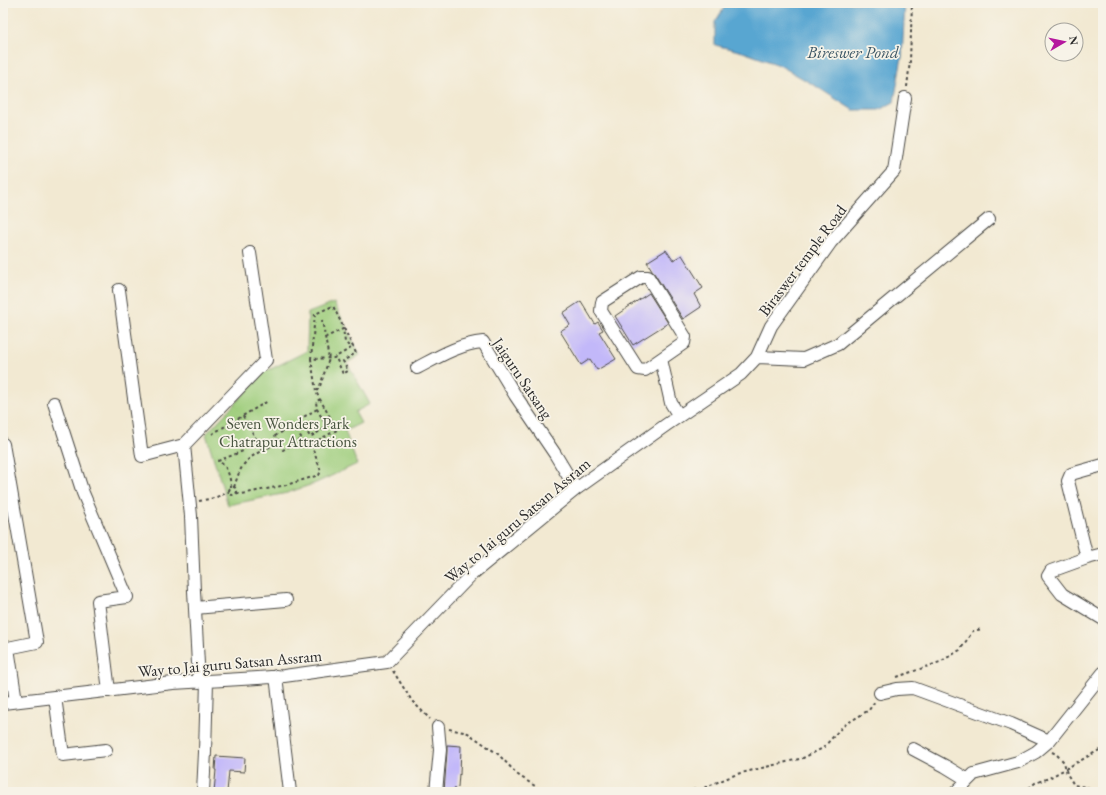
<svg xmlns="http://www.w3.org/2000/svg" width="1106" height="795" font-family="'EB Garamond',serif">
<rect width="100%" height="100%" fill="#f7f3e8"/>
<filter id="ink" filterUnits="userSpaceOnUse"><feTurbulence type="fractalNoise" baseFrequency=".025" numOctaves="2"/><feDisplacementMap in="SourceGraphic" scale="8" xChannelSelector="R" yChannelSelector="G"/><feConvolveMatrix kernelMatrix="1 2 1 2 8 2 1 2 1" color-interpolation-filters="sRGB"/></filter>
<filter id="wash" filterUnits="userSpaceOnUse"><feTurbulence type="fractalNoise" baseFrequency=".012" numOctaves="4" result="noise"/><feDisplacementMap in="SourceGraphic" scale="16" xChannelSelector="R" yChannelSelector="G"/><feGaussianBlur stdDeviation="0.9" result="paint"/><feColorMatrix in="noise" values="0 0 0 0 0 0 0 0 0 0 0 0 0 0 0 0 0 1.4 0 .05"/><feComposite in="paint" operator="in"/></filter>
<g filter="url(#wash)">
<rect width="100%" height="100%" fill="#f2e9d2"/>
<path fill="#9ecd7c" stroke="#647c54" d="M334,303l26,52 -13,8 23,41 -15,8 6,11 -16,8 12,33 -41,19 -29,10 -59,12 -22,-71 59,-62 42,-21 1,-38z"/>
<path fill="#58a6d1" stroke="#42687e" d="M727,3h178l-3,54 -8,45 -15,8h-26l-39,-25 -35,-20 -36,-13 -28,-7v-23z"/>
<g id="blocks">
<path fill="#c2b8f9" d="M666,250l7,10 9,-5 21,33 -9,6 7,13 -18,12 -36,-57z
M649,293l19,30 -35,22 -18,-29z
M581,301l14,23 3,-2 5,8 -4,2 17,27 -19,11 -7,-11 -9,6 -21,-34 10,-6 -7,-12z
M447,745l14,1 -1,29 -1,-1 -1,13 -4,1v4h-10l3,-41z
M216,756l29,2 -1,14 -15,-1 -2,21h-13l2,-22h-1z"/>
</g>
</g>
<g filter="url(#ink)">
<use href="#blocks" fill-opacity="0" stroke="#494844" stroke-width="1"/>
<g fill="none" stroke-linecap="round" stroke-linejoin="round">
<defs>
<path id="minor" d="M641,277h7l37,60 -1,6 -39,27 -7,-1 -37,-58 1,-9z
M119,290l23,166 42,-11
M757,357l47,2 34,-15 151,-125
M661,359l10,44 8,13
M417,368c21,-11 42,-24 66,-26l32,53 40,59 21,35
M54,403l29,90 44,104 -29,4 11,90
M3,444l34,198 -29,6 8,53
M1103,465l-32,9 -3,7 19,77 16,-4
M1087,558l-36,13 -3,5 14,18 41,25
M195,608l91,-8
M276,676l14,116
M199,682l-5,-91 -3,-75 -7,-71 82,-85 -16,-107
M880,693l17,-4 16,-1 98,36 38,17
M55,697l8,58 43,-5
M3,703l170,-20 85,-5 26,-2 103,-14 85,-88 104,-85 90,-64 75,-51 16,-17 14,-31 60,-84 63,-71 11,-73
M913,749l32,17 23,14
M203,792l2,-40 2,-71
M436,792l4,-42 -2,-23
M956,792l18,-18 44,-12 18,-10 13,-11 54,-68"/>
</defs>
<use href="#minor" stroke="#494844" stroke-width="14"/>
<path stroke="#494844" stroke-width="2" stroke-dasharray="3 3" stroke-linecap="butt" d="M907,87l3,-26 2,-58
M311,359l4,-45 18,-8 23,47 -13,8 5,10 -5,3 -7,-16
M316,391l-5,-32 23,-1 17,-10 -6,-6 -2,-13 -17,8
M317,409l-17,10 10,18 17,-10 -10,-18 -1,-7 4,-3
M243,416l20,35
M294,425l8,14 -19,11 -8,-14z
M298,432l7,-5
M212,434l56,-33
M229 491a4 4 0 1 1 8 0a4 4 0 1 1-8 0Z
M231,487c-1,-10 -3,-21 -13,-26l25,-10 -8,-13
M234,487c3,-8 5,-17 11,-24 6,-8 24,-16 33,-20
M237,493l5,1 44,-9 33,-10 2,-4 -10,-27 26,-14 -21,-38 4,-6 9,-27 -7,-39
M199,501l15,-3 15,-6
M393,671l19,30 18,18
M897,677l43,-15 20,-12 13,-19 9,-2
M449,729l19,4 30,21 20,21 26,17
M1052,752l4,2 8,8 3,12 7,11 12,2 17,5
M669,792l32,-3 36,-15 66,-16 20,-10 20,-22 26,-16 6,-9
M1024,792l11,-9 14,-5 54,-30"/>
<use href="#minor" stroke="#fff" stroke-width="12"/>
</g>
</g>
<g text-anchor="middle" stroke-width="3.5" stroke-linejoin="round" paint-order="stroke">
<g font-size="16" fill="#2b2b2b" stroke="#f7f3e8">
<text transform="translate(802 260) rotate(-53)" y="6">Biraswer temple Road</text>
<text transform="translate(523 378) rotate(56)" y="6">Jaiguru Satsang</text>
<text transform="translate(517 520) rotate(-40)" y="6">Way to Jai guru Satsan Assram</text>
<text transform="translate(230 663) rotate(-5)" y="6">Way to Jai guru Satsan Assram</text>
</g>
<g font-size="16" fill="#48543f" stroke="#f7f3e8">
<text x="288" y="429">Seven Wonders Park<tspan x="288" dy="18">Chatrapur Attractions</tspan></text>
</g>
<g font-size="17" font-style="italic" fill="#3b5665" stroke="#f7f3e8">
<text x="853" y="58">Bireswer Pond</text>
</g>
</g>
<rect width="1106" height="795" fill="none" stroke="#f7f3e8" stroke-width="16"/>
<g transform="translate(1064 42) rotate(81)"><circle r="19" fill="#f7f3e8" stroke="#a5a39c"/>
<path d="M0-3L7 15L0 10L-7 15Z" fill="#b5179e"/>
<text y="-6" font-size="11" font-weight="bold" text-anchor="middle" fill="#2b2b2b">N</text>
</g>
</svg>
